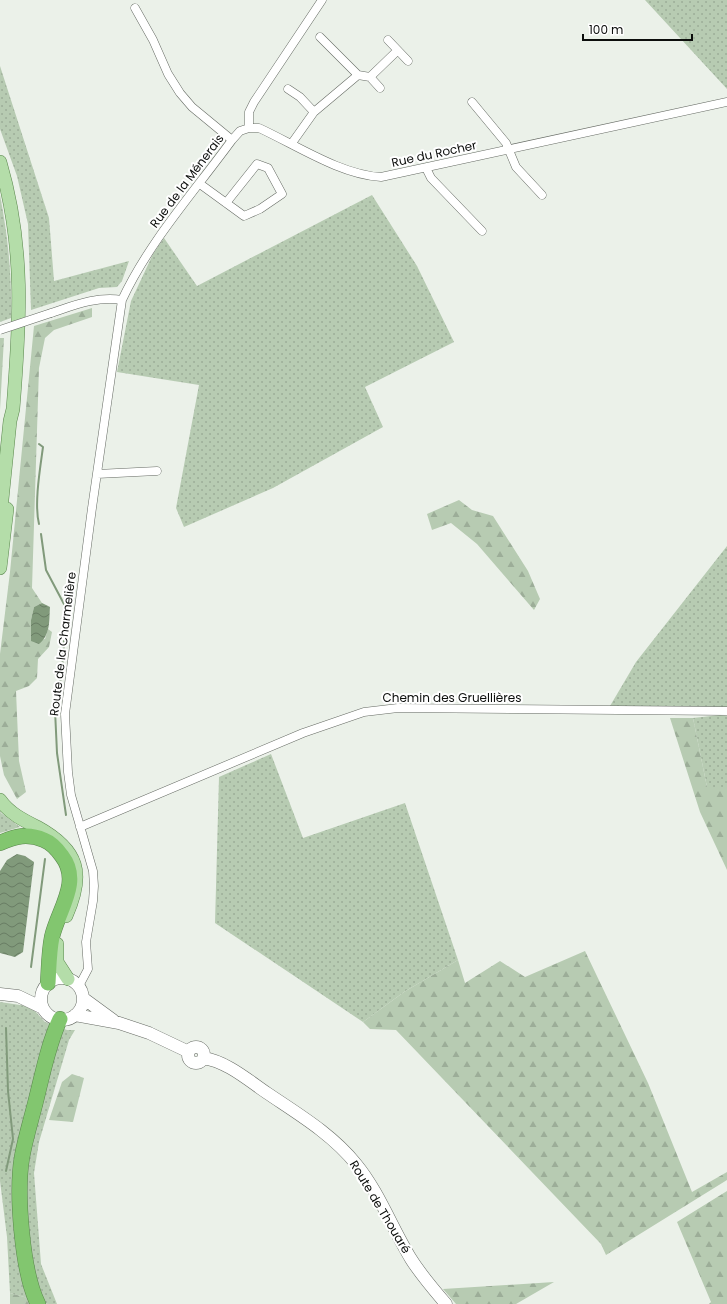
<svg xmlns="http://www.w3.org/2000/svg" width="727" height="1304" font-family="Poppins,sans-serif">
<defs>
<pattern id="grass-dots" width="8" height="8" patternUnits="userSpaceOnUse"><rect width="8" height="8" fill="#b7cbb2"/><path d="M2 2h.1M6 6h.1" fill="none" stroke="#9cad98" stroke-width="1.8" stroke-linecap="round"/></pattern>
<pattern id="forest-firs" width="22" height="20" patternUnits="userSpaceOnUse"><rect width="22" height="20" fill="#b7cbb2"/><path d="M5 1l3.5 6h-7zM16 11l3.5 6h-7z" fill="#9cad98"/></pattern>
<pattern id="water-waves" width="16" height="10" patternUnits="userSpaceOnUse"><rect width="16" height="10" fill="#819a7b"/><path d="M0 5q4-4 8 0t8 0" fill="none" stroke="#687c63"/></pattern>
</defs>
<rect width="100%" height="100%" fill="#ebf1e9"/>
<path fill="url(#grass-dots)" d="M645,0h82v89z
M0,66l49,152 5,63 75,-20 -7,20 -5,6 -18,1 -68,22 -3,-86 -11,-48 -17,-47z
M0,195c8,42 12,81 11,123l-11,4z
M372,195l45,71 37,76 -89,45 18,40 -110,61 -89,39 -8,-19 23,-123 -82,-13 14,-71 22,-47 11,-16 33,48z
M727,546v163l-117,-3 26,-44z
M720,715l7,1v71h-20l-14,-69z
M271,754l32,84 102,-35 53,157 -54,32 -41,30 -148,-99 4,-146z
M0,811l1,2 19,14 -20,6z
M0,1002l27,4 8,5 10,11 22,8h8l-6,10 -30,102 -5,31 7,91 16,40h-8l-39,-11 -3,-56 -7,-56z"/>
<path fill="url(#forest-firs)" d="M92,308v9l-38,13 -9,8 -6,30 -7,220 10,15 -8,4 -3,13v21l14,-2 3,-10 4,3 -3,15 -11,12 -1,19 -8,8 -13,5 3,70 7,31 -9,7 -13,-24 -4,-19v-102l10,-82 24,-246z
M0,338h4l-4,72z
M459,500l13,10 21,6 35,55 12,28 -6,11 -57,-66 -26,-21 -19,7 -5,-16z
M670,718h23l14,69h20v83l-27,-58z
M585,951l63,132 44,109 35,-20v8l-121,75 -5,-11 -205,-214 -26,-1 -7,-7 41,-30 54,-32 7,23 35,-22 25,16z
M72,1074l12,4 -11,44 -24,-2 13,-38z
M727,1191v113h-18l2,-2 -34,-80z
M554,1282l-38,22h-60l-13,-15z
M10,1293l39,11h-39z"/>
<path fill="url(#water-waves)" d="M42,603l8,4c-1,12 1,28 -11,37l-8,-3v-21l3,-13z
M17,854l8,2 9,6 -11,90 -8,5 -15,-4v-82l7,-11z"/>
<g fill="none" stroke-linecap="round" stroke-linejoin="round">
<path stroke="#819a7b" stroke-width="2" d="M39,444l4,3c-3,22 -9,57 -4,77
M41,534l5,36 19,36
M66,815l-9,-62 -2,-43 7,-39 4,-58
M31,967l14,-108
M6,1028l2,63 5,48 -7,32"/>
<defs>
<path id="minor" d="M135,8l18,32 15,34 12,19 12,14 40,33
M320,37l38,38
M388,40l20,21
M370,77l10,11
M288,89l12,8 14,15
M472,102l34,41 10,24 26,28
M249,128h10c37,17 82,47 122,49l346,-75
M292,143l22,-31 44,-37 12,2 27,-26
M426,168l5,10 51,53
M200,184l44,32 16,-7 22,-15 -14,-26 -11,-4 -31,39
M51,313c24,-8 46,-17 71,-13
M97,474l60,-3
M80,827l223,-94 61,-21 34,-4 329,3
M79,986l9,-17 -2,-27 7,-41 1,-15 -1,-15 -22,-76 -3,-23 -3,-58 27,-206 30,-208c27,-58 72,-108 110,-160l8,-9 9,-3v-16l5,-10 68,-102"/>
<path id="secondary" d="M41 999a21 21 0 1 1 42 0a21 21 0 1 1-42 0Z
M0,994l18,2 25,12
M83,998l30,22
M75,1015l44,8 30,10 40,19
M188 1055a8 8 0 1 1 16 0a8 8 0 1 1-16 0Z
M203,1058c23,3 45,22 64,35 31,21 65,41 89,71 23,28 36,64 55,95 10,16 23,31 35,45"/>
<path id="primary" d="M0,162c25,85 20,160 13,247l-3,12 -10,98
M0,568l7,-59
M0,800c9,13 23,20 37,27 42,23 48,47 29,89
M57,944v18l11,17"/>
<path id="motorway" d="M0,843c15,-7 28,-10 44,-3 8,3 13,9 18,16 20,26 -4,54 -10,81 -3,15 -3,30 -4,46
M38,1304c-16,-32 -22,-111 -16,-147 4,-22 11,-43 16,-65 6,-24 11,-49 22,-73"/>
</defs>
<use href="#minor" stroke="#656a63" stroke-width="9"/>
<use href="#secondary" stroke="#656a63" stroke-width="13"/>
<use href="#primary" stroke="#59864c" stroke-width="14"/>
<use href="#motorway" stroke="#59864c" stroke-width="16"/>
<use href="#minor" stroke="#fff" stroke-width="8"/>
<use href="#secondary" stroke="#fff" stroke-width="12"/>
<use href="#primary" stroke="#b4dda9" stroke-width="13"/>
<use href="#motorway" stroke="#82c66f" stroke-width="15"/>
<defs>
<path id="minor-bridge" d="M0,330l51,-17"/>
</defs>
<use href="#minor-bridge" stroke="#656a63" stroke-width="9" stroke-linecap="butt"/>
<use href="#minor-bridge" stroke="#fff" stroke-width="8"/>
</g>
<g text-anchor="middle" stroke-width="4" stroke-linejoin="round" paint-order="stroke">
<g font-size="12" fill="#0c0e0c" stroke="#fff">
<text transform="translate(434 154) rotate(-12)" y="4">Rue du Rocher</text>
<text transform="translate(187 181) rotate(-53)" y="4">Rue de la Ménerais</text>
<text transform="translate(63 644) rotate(-83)" y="4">Route de la Charmelière</text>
<text x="452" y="702">Chemin des Gruellières</text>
<text transform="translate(380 1207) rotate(59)" y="4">Route de Thouaré</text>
</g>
</g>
<path d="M583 34v6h109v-6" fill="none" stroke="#0c0e0c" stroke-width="2"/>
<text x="589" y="34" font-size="12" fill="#0c0e0c" stroke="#ffffff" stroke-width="3" paint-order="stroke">100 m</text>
</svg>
